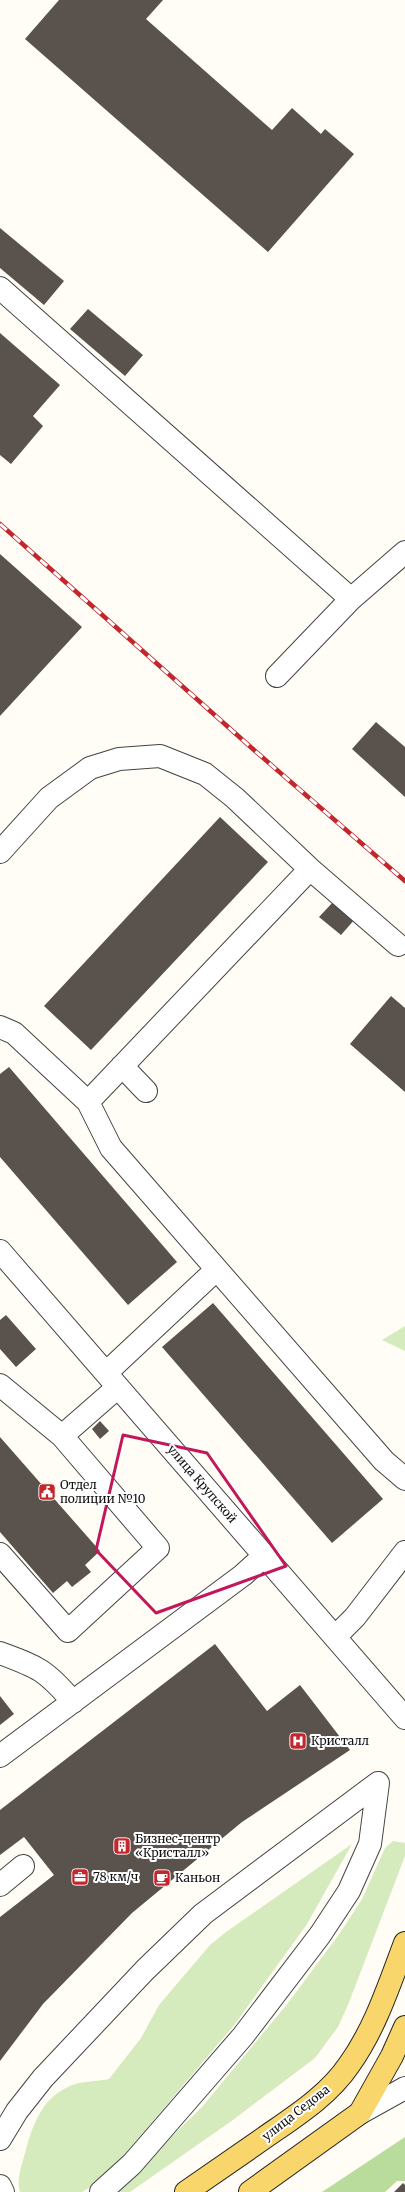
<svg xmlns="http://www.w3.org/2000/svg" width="405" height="2192" font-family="Merriweather,serif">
<rect width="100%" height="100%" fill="#fffdf5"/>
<path fill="#d5ebbd" d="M405,1326v25l-23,-11z
M393,1841l12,2v13l-57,149 -10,22 -23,31 -82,62 -103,72h-15l87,-85 86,-104 52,-70 22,-34 23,-51z
M352,1844l-45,80 -72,100 -121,143 -14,14 -18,11h-62c-4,-12 2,-27 5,-39 8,-30 18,-58 50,-69 11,-3 23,-3 34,-5l32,-41 18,-33 51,-60 16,-13z"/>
<path fill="#b9dc9c" d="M405,2137v44h-8l-12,11h-63z"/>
<path fill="#5a524d" d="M59,0h104l-17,19 126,111 20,-22 29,26 4,-5 29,25 -86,98 -243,-213z
M0,228l64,53 -20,24 -44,-37z
M88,309l55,46 -18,21 -55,-47z
M0,333l60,52 -27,31 10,10 -32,38 -11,-9z
M0,554l82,73 -82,89z
M376,722l29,25v50l-53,-48z
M220,817l48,45 -177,188 -47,-44z
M334,901l21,18 -14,16 -22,-18z
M391,996l14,12v84l-55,-48z
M9,1067l168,195 -49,43 -128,-148v-83z
M213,1303l170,196 -51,44 -170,-196z
M6,1315l30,34 -20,18 -16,-18v-29z
M100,1421l9,10 -9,8 -8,-10z
M0,1437l100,114 -15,14 6,7 -19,15 -5,-6 -14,12 -53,-61z
M215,1644l52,67 33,-26 50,65 -108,72 -110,91 -89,91 -43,57v-144l54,-42 -30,-38 -24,18v-45z
M0,1696l14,18 -14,11z
M403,2183l2,2v7h-11z"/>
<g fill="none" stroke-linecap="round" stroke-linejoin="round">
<defs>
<path id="minor" d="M0,288l351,311
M277,676l74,-77 54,-47
M0,852l49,-54 41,-30 29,-9 41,-3 45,18 30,24 75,71 88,76
M0,1027l14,6 74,69 23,46 273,313 21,18
M122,1066l24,25
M88,1102l222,-233
M0,1251l405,467
M106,1373l110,-103
M0,1385l62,51 96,112 -90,83 -68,-77
M62,1436l56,-49
M335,1637l20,-20 50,-65
M0,1653c38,14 46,17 73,49
M0,1756l243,-181 21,-19
M0,1885l23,-19
M360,2113l45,-25
M0,2139l17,-28 26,-33 102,-108 58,-56 175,-131 -8,61 -21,47 -29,44 -77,101 -111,128 -31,28
M0,2186l3,6"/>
<path id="major" d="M186,2192c26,-18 52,-36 78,-54 30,-21 64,-42 85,-73 26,-36 40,-80 56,-122
M250,2192l110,-79 32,-57 13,-29"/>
</defs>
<use href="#minor" stroke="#444" stroke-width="24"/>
<use href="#major" stroke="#222" stroke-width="24"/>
<use href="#minor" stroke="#fff" stroke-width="22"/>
<use href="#major" stroke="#f9d66b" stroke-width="22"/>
<defs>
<path id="rail" d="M0,524l254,226 151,131"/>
</defs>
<use href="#rail" stroke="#c4262e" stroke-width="4.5"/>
<use href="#rail" stroke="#fff" stroke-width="3" stroke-dasharray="9" stroke-linecap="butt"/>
</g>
<path fill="none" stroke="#c2185b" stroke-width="3" stroke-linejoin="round" d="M123,1435l84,18 79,113 -130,47 -60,-63z"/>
<defs>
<symbol id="civic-square" viewBox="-11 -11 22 22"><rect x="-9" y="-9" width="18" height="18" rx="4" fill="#c4262e" stroke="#fff"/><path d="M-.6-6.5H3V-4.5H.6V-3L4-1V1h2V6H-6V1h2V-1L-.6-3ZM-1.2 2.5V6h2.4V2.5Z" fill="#fff"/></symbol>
<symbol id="hospital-square" viewBox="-11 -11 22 22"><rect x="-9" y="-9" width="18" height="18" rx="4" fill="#c4262e" stroke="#fff"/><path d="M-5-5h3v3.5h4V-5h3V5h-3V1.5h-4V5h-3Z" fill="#fff"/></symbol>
<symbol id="building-square" viewBox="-11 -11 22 22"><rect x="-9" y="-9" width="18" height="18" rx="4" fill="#c4262e" stroke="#fff"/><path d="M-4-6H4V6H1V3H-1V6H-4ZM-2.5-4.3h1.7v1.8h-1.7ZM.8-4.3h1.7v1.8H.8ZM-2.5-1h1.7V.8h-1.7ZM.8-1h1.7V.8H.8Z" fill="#fff"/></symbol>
<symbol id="office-square" viewBox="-11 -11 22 22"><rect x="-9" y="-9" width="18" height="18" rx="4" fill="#c4262e" stroke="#fff"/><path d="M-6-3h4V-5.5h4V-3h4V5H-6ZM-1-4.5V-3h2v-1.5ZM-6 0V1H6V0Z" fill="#fff"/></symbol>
<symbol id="cafe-square" viewBox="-11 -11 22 22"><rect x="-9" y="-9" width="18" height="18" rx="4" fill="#c4262e" stroke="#fff"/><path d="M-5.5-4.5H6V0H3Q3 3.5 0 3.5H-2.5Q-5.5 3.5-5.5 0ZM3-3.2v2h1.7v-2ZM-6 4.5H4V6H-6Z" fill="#fff"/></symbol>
</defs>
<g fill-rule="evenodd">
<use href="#civic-square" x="37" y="1482" width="20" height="20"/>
<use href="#hospital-square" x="288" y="1731" width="20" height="20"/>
<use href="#building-square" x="112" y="1836" width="20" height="20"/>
<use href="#office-square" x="70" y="1867" width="20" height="20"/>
<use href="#cafe-square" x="152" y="1868" width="20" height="20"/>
</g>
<g text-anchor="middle" stroke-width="4" stroke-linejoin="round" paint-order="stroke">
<g font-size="12" fill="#111" stroke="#fff">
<text transform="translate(202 1484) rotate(49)" y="4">улица Крупской</text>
<text transform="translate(296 2113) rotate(-38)" y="4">улица Седова</text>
</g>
<g font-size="12" fill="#111" stroke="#fff" text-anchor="start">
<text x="60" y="1489">Отдел<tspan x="60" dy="14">полиции №10</tspan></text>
<text x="311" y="1745">Кристалл</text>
<text x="135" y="1843">Бизнес-центр<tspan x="135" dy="14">«Кристалл»</tspan></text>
<text x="93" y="1881">78 км/ч</text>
<text x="175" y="1882">Каньон</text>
</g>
</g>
</svg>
